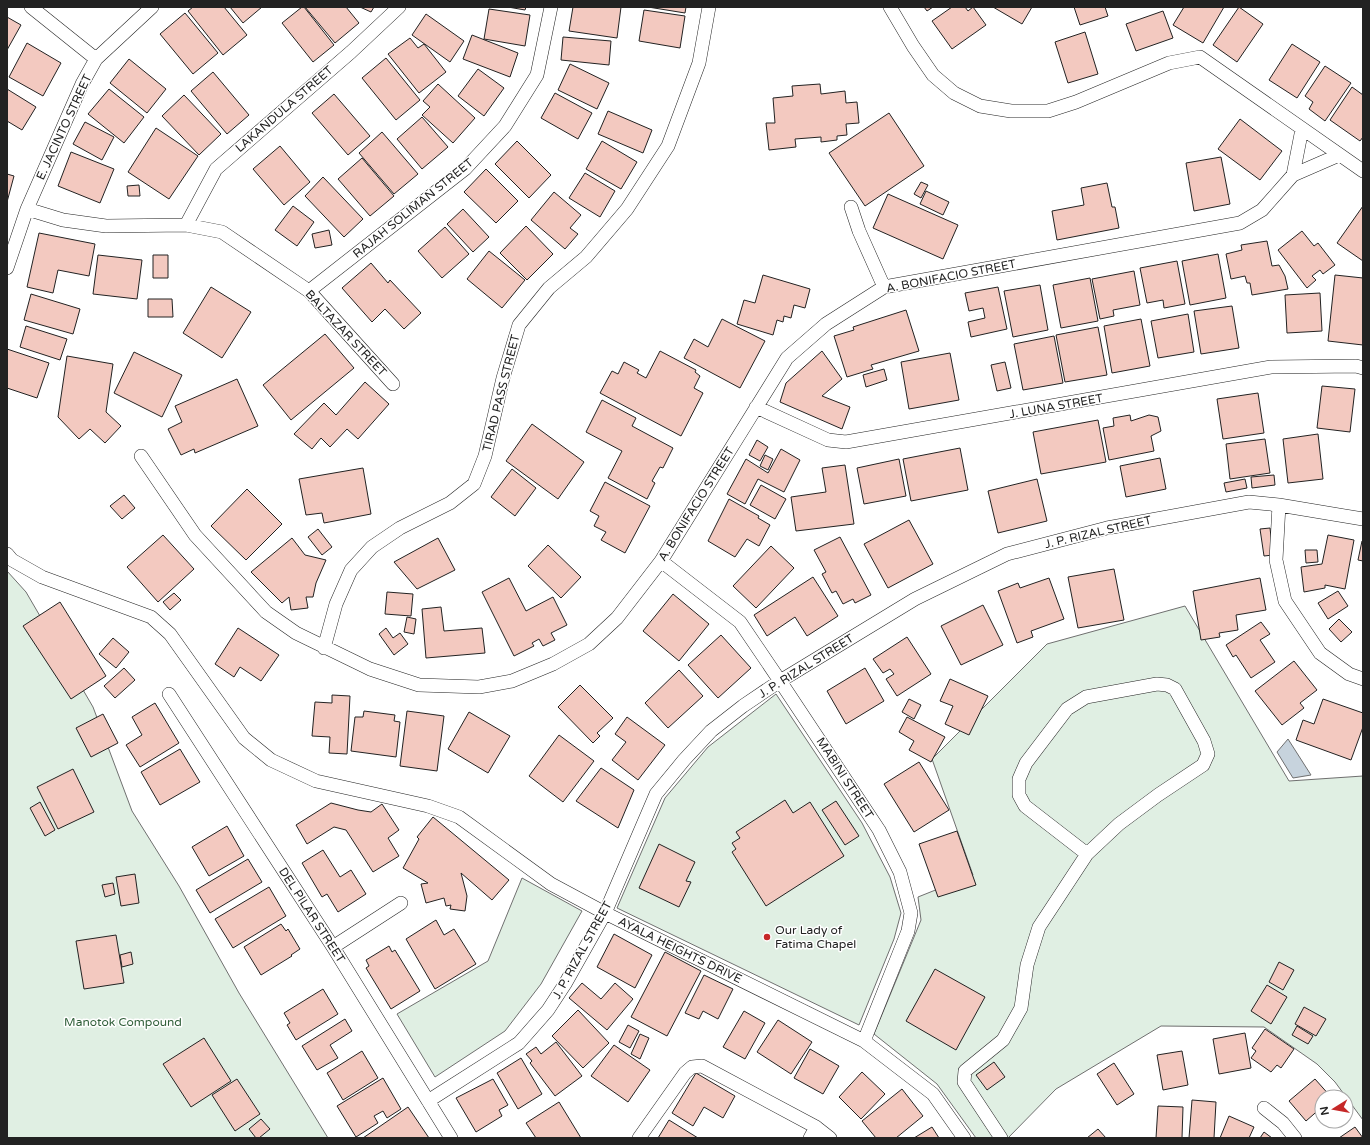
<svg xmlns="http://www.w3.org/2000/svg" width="1370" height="1145" font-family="'Varela Round',sans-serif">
<rect width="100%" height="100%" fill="#fff"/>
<path fill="#e0efe3" stroke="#6f6f6f" d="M7,571l19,21 67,115 39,104 47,75 60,107 89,145h-321z
M1185,606l104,175 74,-5v344l-28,-38 -18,-18 -53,-37 -103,-1 -105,63 -48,49h-32l-39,-54 -63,-50 47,-114 -3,-23 55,-22 -41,-116 115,-115z
M776,694l86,129 28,54 11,36 -7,26 -35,86 -242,-117 48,-110 43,-51z
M522,878l60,33 -41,73 -36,47 -70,46 -38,-63 91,-53z"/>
<path fill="#c7d3dd" stroke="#6f6f6f" d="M1288,739l23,36 -18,3 -16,-26z"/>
<path fill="#f3c9c0" stroke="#222" d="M193,7h31l23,28 -24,20 -35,-44z
M230,7h32l-19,16z
M302,7h2l30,38 -21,17 -31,-39z
M305,7h41l13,16 -24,20z
M360,7h14l-3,5z
M508,7h18l-1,3z
M573,7h48l-4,31 -48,-7z
M648,7h38l-1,6z
M924,7h9l-6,4z
M952,7h13l3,4 5,-4 13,18 -34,24 -20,-28z
M993,7h39l-10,17z
M1074,7h31l3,9 -28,9z
M1184,7h40l-21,36 -30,-18z
M1239,7l24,17 -26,38 -24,-17z
M489,9l41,6 -5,31 -41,-7z
M644,10l41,6 -5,32 -41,-7z
M1163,11l10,27 -37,13 -10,-27z
M185,13l33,40 -25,21 -33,-40z
M426,14l38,27 -14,21 -38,-27z
M7,17l14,8 -14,25z
M1085,32l13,42 -30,9 -13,-41z
M472,35l46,18 -8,24 -47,-18z
M563,37l48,4 -2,24 -48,-5z
M410,38l8,10 6,-4 22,28 -27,21 -31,-39z
M27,43l34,20 -18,33 -34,-19z
M1292,44l28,18 -23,36 -28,-18z
M386,58l34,42 -24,20 -34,-42z
M129,59l37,30 -19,24 -37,-30z
M570,64l39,19 -12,26 -39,-19z
M1325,66l26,17 -26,38 -16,-12 4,-7 -8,-6z
M478,69l26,19 -20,28 -26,-20z
M213,72l36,43 -22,19 -36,-43z
M438,84l37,34 -22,25 -31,-28 8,-8 -7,-6z
M820,84l1,10 24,-3 1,12 11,-1 2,21 -13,1 1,11 -10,1v4l-16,2v-5l-26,2 1,8 -27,3 -3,-27h9l-2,-25 20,-2 -1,-10z
M1352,87l11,8v42l-3,4 -30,-21z
M7,89l29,18 -14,23 -15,-9z
M109,89l35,28 -20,26 -36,-29z
M555,93l37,20 -14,26 -37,-21z
M334,94l36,42 -22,19 -36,-42z
M184,95l37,39 -22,21 -37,-39z
M608,111l44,19 -9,23 -45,-19z
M889,113l35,53 -59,40 -36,-53z
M422,117l26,30 -26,22 -25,-30z
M1240,119l42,32 -22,29 -42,-31z
M85,122l29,15 -12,23 -29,-16z
M156,128l42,28 -29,43 -41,-27z
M382,132l36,42 -24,20 -35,-41z
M517,141l34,34 -22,23 -34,-34z
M602,141l35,21 -16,27 -35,-20z
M280,146l30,36 -26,23 -31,-36z
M71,152l43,17 -14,34 -42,-17z
M1221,157l9,47 -36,7 -8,-48z
M362,158l32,38 -24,20 -32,-37z
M486,169l32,32 -22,22 -32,-31z
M585,173l30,18 -15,26 -31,-19z
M7,174l7,2 -7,26z
M323,177l40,42 -19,18 -39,-41z
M921,182l7,3 -7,13 -7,-4z
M1107,183l5,24h3l4,21 -62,12 -5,-29 32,-6 -3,-17z
M139,185l1,11h-12l-1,-10z
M926,191l23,11 -6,13 -23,-11z
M554,192l27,23 -11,13 8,6 -13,15 -34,-29z
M888,194l70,31 -15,34 -70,-31z
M293,206l21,16 -17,24 -22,-16z
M1363,206v55l-26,-18z
M463,209l26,28 -16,15 -26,-28z
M526,226l27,28 -26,26 -27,-27z
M445,227l24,27 -27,24 -24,-27z
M329,230l3,15 -17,3 -3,-14z
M1302,231l12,15 4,-3 17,22 -12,9 -3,-4 -8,6 4,4 -9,8 -29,-38z
M39,233l56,11 -6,32 -31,-6 -5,23 -26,-6z
M1267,241l5,25 7,-1 6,11 3,13 -36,6 -2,-12h-3l-2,-7 -14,3 -5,-25 16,-4 -1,-5z
M489,251l36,29 -23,28 -35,-29z
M1218,254l8,44 -36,7 -8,-44z
M98,255l44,5 -5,39 -44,-5z
M153,255h15v23h-15z
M1177,261l8,43 -21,4 -1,-8 -16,3 -7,-35z
M371,263l17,20 2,-3 31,33 -17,16 -19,-20 -13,13 -30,-34z
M1134,271l6,34 -27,5 1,6 -14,3 -8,-40z
M763,275l47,14 -5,19 -11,-3 -3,13 -7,-2 -1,6 -6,-2 -4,15 -36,-11 7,-24 11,3z
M1335,275l28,3v67l-35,-4z
M1090,278l8,43 -37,7 -8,-43z
M1040,285l8,45 -35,7 -9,-46z
M211,287l40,25 -29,46 -39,-25z
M998,287l9,42 -36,8 -3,-15 17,-4 -2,-10 -14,3 -4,-18z
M1320,293l2,38 -35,2 -2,-38z
M31,294l49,15 -7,25 -49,-14z
M148,299h24l1,18h-25z
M1232,306l7,42 -38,6 -7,-43z
M906,310l13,41 -48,14 2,4 -26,8 -13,-41 20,-6 -1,-3z
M1188,314l6,38 -36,6 -7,-37z
M722,319l43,22 -25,47 -56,-30 10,-19 14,8z
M1141,319l9,47 -38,7 -8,-47z
M26,326l41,13 -7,21 -40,-13z
M1098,327l9,48 -42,7 -9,-47z
M325,334l29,34 -63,52 -28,-35z
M1054,336l9,47 -40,7 -9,-46z
M7,349l42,14 -12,35 -30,-10z
M660,351l36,19 -1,2 5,4 -6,12 9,5 -22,43 -81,-43 12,-22 6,3 6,-12 15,8 -2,3 9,5z
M822,351l20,28 -20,17 28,11 -8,22 -62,-27 6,-19z
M134,352l48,23 -20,42 -48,-24z
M950,353l9,47 -50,9 -8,-47z
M67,356l46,8 -7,48 15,14 -16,17 -15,-14 -11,10 -21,-22z
M1005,362l6,26 -14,3 -6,-26z
M884,369l3,11 -21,7 -3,-12z
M237,379l21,47 -63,27 -1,-4 -13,6 -13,-26 14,-7 -7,-16z
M365,382l24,22 -31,35 -11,-10 -17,18 -9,-9 -9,11 -18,-15 30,-31 12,12z
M1322,386l33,3 -5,43 -33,-4z
M1258,393l6,40 -41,6 -6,-40z
M602,400l34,18 -4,8 41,22 -10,20 -3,-1 -8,14 3,2 -8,16 -39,-21 14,-27 -36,-19z
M1130,415l1,6 18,-6 9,2 3,14 -10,5 3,15 -45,9 -6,-32 11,-2 -1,-8z
M1098,420l8,42 -65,12 -8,-42z
M532,424l52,38 -26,37 -52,-38z
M1318,434l5,45 -35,4 -5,-44z
M1265,439l5,34 -40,6 -4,-35z
M757,440l11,7 -8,14 -11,-6z
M960,448l8,42 -57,11 -8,-42z
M781,449l19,11 -16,32 -26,-13 -13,25 -18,-10 19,-35 22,14z
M765,455l8,4 -5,11 -8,-4z
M1160,458l6,31 -40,8 -6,-31z
M899,459l7,37 -42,8 -7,-36z
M845,465l9,59 -58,7 -5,-34 35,-5 -4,-24z
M363,468l8,46 -47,9 -2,-10 -16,2 -7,-36z
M512,469l24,19 -21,28 -24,-19z
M1274,475l1,10 -23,3 -1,-11z
M1037,479l10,42 -49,12 -10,-42z
M1245,479l2,9 -21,4 -2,-9z
M605,482l45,24 -25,47 -24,-13 5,-8 -12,-6 5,-10 -9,-5z
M761,485l25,14 -11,20 -25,-14z
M247,489l35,35 -36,36 -35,-34z
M124,495l11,13 -13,11 -12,-13z
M729,499l30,17 -1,2 12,7 -11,21 -12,-7 -12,18 -27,-16z
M909,520l24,44 -45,24 -24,-44z
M1270,528l3,27 -9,1 -4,-27z
M318,529l14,18 -10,8 -14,-18z
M163,535l31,34 -36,33 -31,-35z
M1328,535l26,5 -9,49 -20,-4v3l-21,4 -3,-25 21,-3z
M840,537l31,58 -16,8 -2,-4 -10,5 -7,-13 -4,2 -10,-19 4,-2 -12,-22z
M292,538l13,17 21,5 -10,23 -3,14h-7l2,11 -17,2 -2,-13 -7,6 -31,-31z
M438,538l17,32 -38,19 -23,-27z
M1362,541h1v20l-5,-1z
M548,545l33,32 -20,21 -33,-32z
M771,546l23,22 -38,40 -23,-22z
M1305,550h12l1,12 -12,1z
M1114,569l10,51 -46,8 -10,-51z
M813,577l25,39 -31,20 -12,-19 -28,19 -13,-21z
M509,578l17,33 27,-14 14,28 -16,8 4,7 -12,6 -4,-7 -7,4 2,3 -20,10 -32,-64z
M1049,578l15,41 -33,12 2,6 -16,6 -19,-52 20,-8 2,5z
M1260,578l6,32 -30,5 2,15 -19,3 1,4 -19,3 -8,-49z
M1338,591l10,15 -20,13 -10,-16z
M387,592l26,2 -2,22 -26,-2z
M174,593l7,7 -11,10 -7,-8z
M673,594l36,30 -30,37 -36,-30z
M60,602l46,74 -35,23 -48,-73z
M983,605l20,40 -42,20 -20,-39z
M441,607l3,24 38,-3 3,25 -59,5 -4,-49z
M407,617l9,2 -2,15 -10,-2z
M1339,619l13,13 -11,10 -12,-13z
M1261,622l9,12 -10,6 15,22 -24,16 -15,-23 -3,2 -7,-12z
M238,628l41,27 -18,26 -21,-14 -6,10 -19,-13z
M386,628l7,10 7,-5 8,11 -14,11 -15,-21z
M721,635l30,33 -33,30 -30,-33z
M907,637l24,37 -34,22 -11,-17 8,-5 -4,-5 -7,4 -10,-14z
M113,638l16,14 -13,16 -17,-14z
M1294,661l23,29 -17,13 4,5 -22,17 -27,-34z
M124,668l11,12 -20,18 -11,-12z
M865,668l19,33 -38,23 -19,-33z
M679,670l24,26 -35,32 -23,-25z
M950,679l38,17 -19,39 -24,-11 8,-18 -13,-5z
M580,685l33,33 -16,15 3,3 -7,7 -35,-36z
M332,695l18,1 -3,58 -18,-1 1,-16 -18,-1 3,-34 17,1z
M909,699l12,6 -7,14 -12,-7z
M1323,699l40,14v14l-12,33 -55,-20 7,-20 11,4z
M155,703l24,40 -39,24 -14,-22 16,-10 -10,-18z
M364,711l31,4 -1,6 6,1 -4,35 -45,-6 4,-34h8z
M407,711l37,5 -7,55 -37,-5z
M469,712l41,24 -22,37 -40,-24z
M103,714l15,29 -27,14 -15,-29z
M627,717l38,28 -27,35 -26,-20 14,-18 -11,-8z
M907,717l38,20 -14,25 -22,-12 5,-9 -15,-9z
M559,735l35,26 -31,41 -34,-26z
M180,749l20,33 -40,23 -19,-33z
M919,762l30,48 -35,22 -30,-48z
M601,768l33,22 -16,38 -42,-27z
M73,769l21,43 -36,17 -21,-42z
M785,800l8,13 17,-11 34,54 -78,50 -34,-54 4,-3 -4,-6 8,-5 -4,-6z
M836,801l23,35 -14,9 -23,-35z
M40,802l15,28 -10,6 -15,-28z
M331,803l27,7 13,2 11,-8 17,26 -11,8 11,18 -26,16 -27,-42 -12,-3 -27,17 -11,-19z
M433,817l76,63 -17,20 -31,-27 6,23 -2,15 -15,-2 1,-4 -5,1 -2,-8 -18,5 -5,-19 7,-1 -25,-15 16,-29 -2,-2z
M227,826l17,30 -35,20 -17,-29z
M957,831l19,54 -38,12 -19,-53z
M659,844l36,18 -9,19 5,1 -12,25 -40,-19z
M323,850l17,27 11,-7 15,24 -28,18 -11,-18 -5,3 -20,-34z
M248,859l14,23 -52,31 -14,-23z
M135,874l4,29 -18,3 -5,-29z
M113,883l2,11 -10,3 -3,-12z
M269,887l17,29 -53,32 -18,-29z
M436,920l8,15 10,-6 22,35 -41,25 -29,-50z
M281,924l5,7 2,-2 12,20 -9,6 1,1 -31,19 -17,-28z
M614,934l38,21 -17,33 -38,-21z
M116,935l8,48 -40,6 -8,-48z
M389,946l3,6 3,-2 25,41 -29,18 -25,-41 3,-2 -3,-6z
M131,952l2,12 -11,3 -2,-12z
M665,952l36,19 -34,65 -36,-19z
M1279,962l15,8 -11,20 -14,-8z
M935,969l50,28 -29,53 -50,-29z
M704,975l29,14 -15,30 -15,-8 -4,8 -14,-6z
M582,983l19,16 14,-16 18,16 -26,31 -38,-32z
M1267,985l20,12 -16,27 -20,-13z
M323,989l15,25 -42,26 -9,-15 3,-2 -6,-10z
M1304,1007l22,12 -10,17 -21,-12z
M578,1010l31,33 -26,25 -31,-32z
M744,1011l21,12 -20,36 -22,-12z
M345,1019l7,12 -22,14 8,13 -21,12 -15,-24z
M778,1020l34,22 -21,32 -34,-22z
M628,1025l11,6 -9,17 -11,-6z
M1297,1026l16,10 -5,8 -16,-9z
M1265,1029l29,20 -13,19 -4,-3 -6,7 -20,-14 5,-7 -4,-3z
M1245,1033l6,35 -32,6 -6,-35z
M640,1034l9,4 -9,21 -9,-5z
M204,1038l27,43 -40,26 -28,-43z
M556,1042l26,34 -27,20 -25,-33 2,-2 -6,-7 10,-7 5,7z
M614,1045l36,25 -22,32 -37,-26z
M810,1049l29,17 -16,28 -29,-16z
M362,1051l16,27 -35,22 -16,-27z
M1182,1051l6,34 -25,5 -6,-35z
M521,1058l21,36 -24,15 -21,-36z
M994,1062l11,15 -18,13 -11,-15z
M1114,1063l20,31 -17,11 -20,-31z
M862,1072l23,22 -24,25 -22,-22z
M696,1073l39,23 -12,22 -19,-11 -11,19 -21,-13z
M383,1078l18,31 -14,9 -4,-7 -9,5 4,7 -22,14 -19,-31z
M237,1079l23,35 -25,17 -23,-36z
M493,1079l15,26 -9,5 3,6 -26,16 -20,-34z
M1315,1079l16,18h-9v10l-16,14 -17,-20z
M902,1089l21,27 -27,22h-20l-14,-17z
M1192,1100l24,2 -2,36h-25z
M559,1102l22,36h-45l-10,-15z
M1158,1106l25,1 -1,31h-26z
M408,1107l21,31h-66z
M1229,1116l25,11 -5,11h-29z
M261,1119l9,10 -11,9h-3l-7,-9z
M669,1120l29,18h-40z
M932,1127l7,11h-25z
M1355,1127l8,11h-24z
M1098,1129l8,9h-19z
M1264,1132l8,6h-12z"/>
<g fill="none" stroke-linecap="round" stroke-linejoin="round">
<defs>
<path id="minor" d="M31,7l65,52
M890,7l23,39 20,29 21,18 26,13 31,5h37l28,-9 93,-39 31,-6 163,114
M1293,175l9,-46
M851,207l8,24 25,56
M27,209l36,11 43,6 80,-1 36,7 87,59 84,93
M186,225l30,-56 135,-117 48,-45
M7,268l20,-59 55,-125 14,-25 56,-52
M309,291l156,-122 40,-43 32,-51 14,-68
M756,407l72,33 18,2 425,-75 85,-1 7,2
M141,456l54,79 71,77 30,21 74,36 49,16 60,2 33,-6 41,-17 36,-20 28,-26 44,-57 126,-203 39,-34 58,-37 356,-64 22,-13 31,-35 46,-20
M1279,505l-3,55 9,41 35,52 29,21 14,5
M7,554l5,6 30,17 109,40 19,17 74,104 27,22 45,21 112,25 31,11 92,67 54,29 259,128 69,53 31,44
M661,561l79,61 40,59 99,149 21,42 11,41 -3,18 -44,110
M324,648l12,-44 15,-34 21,-23 28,-19 50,-25 24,-19 11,-28 18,-78 16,-53 30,-37 37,-31 41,-48 41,-63 31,-83 10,-56
M169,694l164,253 118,191
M333,947l68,-44
M428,1101l91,-58 29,-33 17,-26 40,-71 51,-119 28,-34 27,-29 32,-25 37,-25 135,-82 92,-45 100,-26 142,-26 30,3 84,14
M1264,1108l19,15 12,15
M639,1138l46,-65 7,-6 10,-1 114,61 14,11
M810,1138l6,-11
M1001,1138l-37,-56 1,-11 38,-31 18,-32 6,-43 12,-38 48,-73 32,-30 39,-29 45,-30 5,-11 -4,-13 -29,-52 -8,-4 -10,-1 -71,13 -19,12 -41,54 -7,16v16l6,11 62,48"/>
</defs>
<use href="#minor" stroke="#222" stroke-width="14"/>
<use href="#minor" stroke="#fff" stroke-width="13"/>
</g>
<circle fill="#c62828" stroke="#fff" stroke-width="1.5" cx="767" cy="937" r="4"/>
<g text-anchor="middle" stroke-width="3" stroke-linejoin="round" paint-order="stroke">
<g font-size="12" fill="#222" stroke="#fff">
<text transform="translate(284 109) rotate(-41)" y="4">LAKANDULA STREET</text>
<text transform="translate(64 127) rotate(-65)" y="4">E. JACINTO STREET</text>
<text transform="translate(413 208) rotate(-39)" y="4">RAJAH SOLIMAN STREET</text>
<text transform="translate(951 276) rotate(-11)" y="4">A. BONIFACIO STREET</text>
<text transform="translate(346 333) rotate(47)" y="4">BALTAZAR STREET</text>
<text transform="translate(501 393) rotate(-76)" y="4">TIRAD PASS STREET</text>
<text transform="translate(1056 406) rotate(-10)" y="4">J. LUNA STREET</text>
<text transform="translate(696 504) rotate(-58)" y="4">A. BONIFACIO STREET</text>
<text transform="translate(1098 532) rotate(-13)" y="4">J. P. RIZAL STREET</text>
<text transform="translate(806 666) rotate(-32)" y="4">J. P. RIZAL STREET</text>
<text transform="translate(845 778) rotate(57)" y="4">MABINI STREET</text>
<text transform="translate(312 915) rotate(57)" y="4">DEL PILAR STREET</text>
<text transform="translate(582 950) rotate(-61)" y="4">J. P. RIZAL STREET</text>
<text transform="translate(680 950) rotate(26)" y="4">AYALA HEIGHTS DRIVE</text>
</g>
<g font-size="12" fill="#222" stroke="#fff" text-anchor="start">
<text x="775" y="934">Our Lady of<tspan x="775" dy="14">Fatima Chapel</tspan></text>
</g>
<g font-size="12" fill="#2f5e38" stroke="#fff">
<text x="123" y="1026">Manotok Compound</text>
</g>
</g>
<rect width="1370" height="1145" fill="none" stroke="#222222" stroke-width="16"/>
<g transform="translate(1334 1109) rotate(259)"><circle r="19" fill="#ffffff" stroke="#a7a7a7"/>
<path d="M0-3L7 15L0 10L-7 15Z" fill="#c62828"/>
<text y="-6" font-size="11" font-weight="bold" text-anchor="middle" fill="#222222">N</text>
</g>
</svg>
